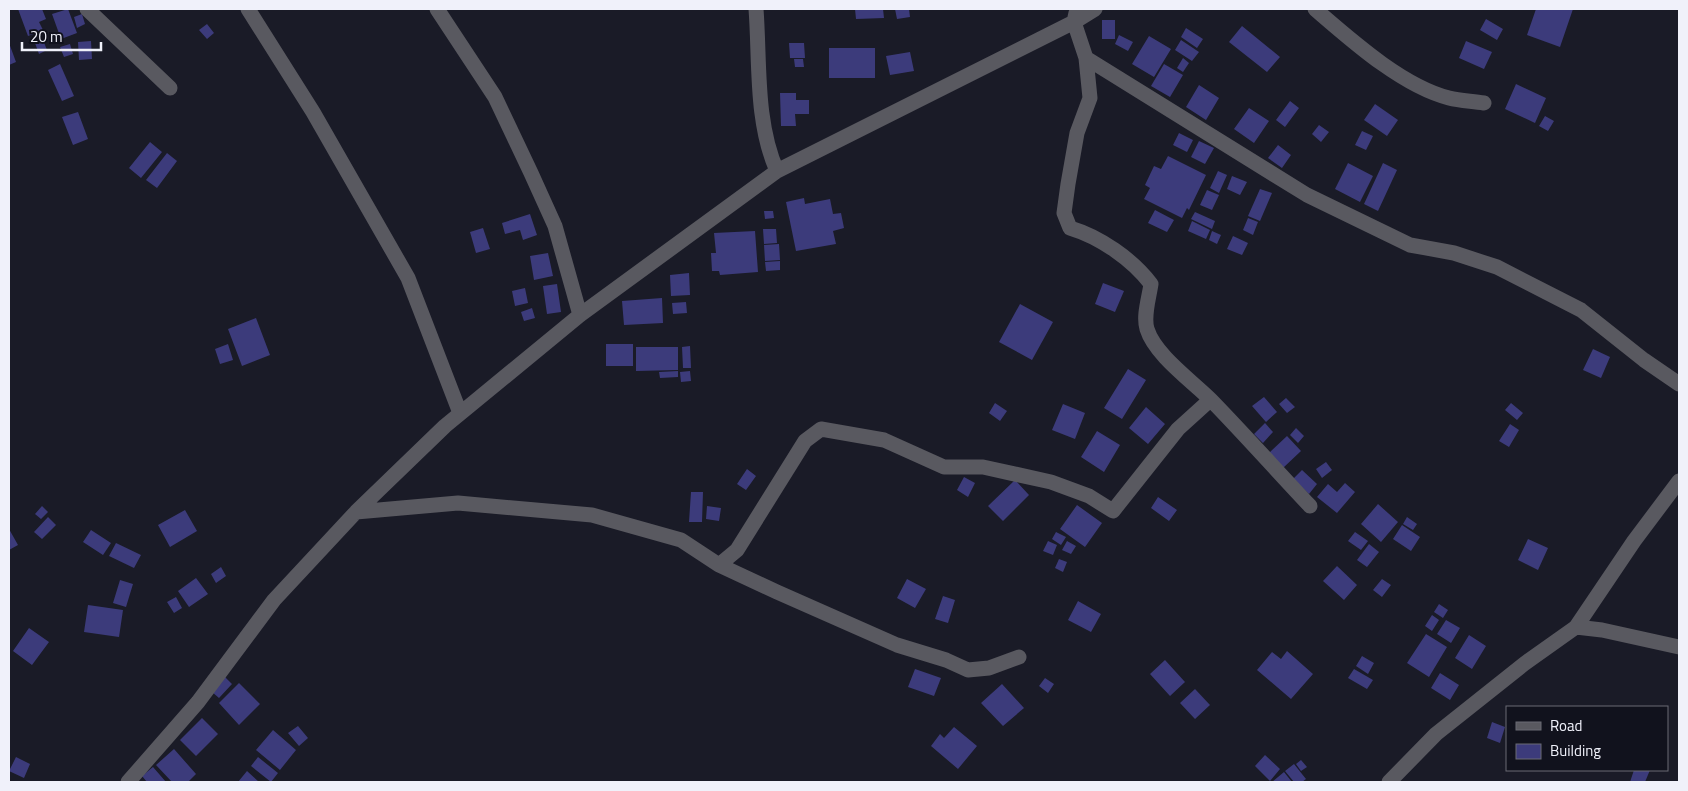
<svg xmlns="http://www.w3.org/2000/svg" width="1688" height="791" font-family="'Titillium Web',sans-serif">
<rect width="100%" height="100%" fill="#1a1b27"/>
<path fill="#3c3b7b" d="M18,9h24l4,10 -7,3 4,8 -15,6z
M68,9l9,24 -16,6 -9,-25z
M855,9h28l1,9 -28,1z
M895,9h14l1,8 -13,2z
M1536,9h37l-13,38 -33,-12z
M82,14l3,10 -8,4 -3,-11z
M1486,19l17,10 -6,11 -17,-10z
M1102,20h13v19h-13z
M207,24l7,9 -7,6 -8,-9z
M1242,26l38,31 -13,15 -38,-30z
M1186,28l17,11 -6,9 -16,-11z
M1119,35l14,7 -5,9 -13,-7z
M1149,36l22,13 -17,28 -22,-13z
M43,40l4,10 -8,4 -4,-11z
M1181,40l18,12 -7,9 -17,-11z
M91,41l1,18 -13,1 -1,-18z
M1466,41l26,11 -8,17 -25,-11z
M9,43l7,19 -7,3z
M789,43h15l1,15h-15z
M70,44l3,10 -9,3 -4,-10z
M829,48h46v30h-46z
M910,52l4,19 -24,4 -4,-19z
M1183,58l6,5 -6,9 -6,-4z
M794,59h9l1,8h-9z
M60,64l14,32 -12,5 -14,-31z
M1164,64l19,11 -13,22 -19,-11z
M1516,84l30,14 -11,25 -30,-14z
M1199,85l20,13 -13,22 -20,-13z
M780,93h16v7h13v14h-14l1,12h-15z
M1290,101l9,7 -14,19 -9,-7z
M1375,104l23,16 -11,16 -23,-16z
M1249,108l20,13 -15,22 -20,-14z
M78,112l10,27 -15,6 -11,-28z
M1545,116l9,5 -6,10 -9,-5z
M1319,125l10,7 -8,10 -9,-8z
M1362,131l11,5 -7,14 -11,-5z
M1179,133l14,7 -6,12 -14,-7z
M1199,141l15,7 -9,16 -14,-7z
M150,142l12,10 -21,26 -12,-10z
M1278,145l13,10 -9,13 -14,-10z
M167,153l10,8 -20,27 -11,-8z
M1168,156l38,19 -17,35 -2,-2 -5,10 -38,-19 6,-11 -5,-3 9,-19 7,3z
M1348,163l25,13 -13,26 -25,-13z
M1383,163l14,7 -19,41 -14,-7z
M1218,171l9,4 -8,18 -9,-5z
M1232,176l15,6 -7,13 -13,-6z
M1260,189l12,4 -12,28 -12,-5z
M1207,190l12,5 -7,15 -12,-5z
M804,198l1,6 25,-5 3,15 8,-1 3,15 -11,3 3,13 -40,7 -10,-49z
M1155,210l19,10 -7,12 -19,-9z
M764,211h9l1,7 -9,1z
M1195,212l20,9 -3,8 -21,-10z
M530,214l7,21 -14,5 -3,-10 -15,4 -3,-11z
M1248,218l10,4 -5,13 -10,-5z
M1192,221l18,9 -4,9 -18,-8z
M483,228l7,21 -14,4 -6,-21z
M763,229h13l1,14 -13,1z
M755,231l3,41 -38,3 -1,-4h-7l-1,-18h5l-2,-20z
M1212,231l9,4 -4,9 -8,-4z
M1233,236l15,7 -6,12 -15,-6z
M779,244l1,16 -15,1 -1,-16z
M548,253l5,23 -19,4 -4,-24z
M780,261v9l-14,1 -1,-9z
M689,273l1,22 -19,1 -1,-21z
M1103,283l21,8 -9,21 -20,-8z
M557,284l4,28 -14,2 -4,-28z
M525,288l3,15 -13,3 -3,-15z
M662,298l1,25 -39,2 -2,-24z
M686,302l1,11 -14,1 -1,-11z
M1020,304l33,18 -21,38 -33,-18z
M532,308l3,10 -11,3 -3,-9z
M256,318l14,37 -28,11 -14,-37z
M228,344l5,16 -13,4 -5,-15z
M606,344h27v22h-27z
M690,346l1,22h-8l-1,-21z
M636,347h42v23l-42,1z
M1593,349l17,8 -9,21 -18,-8z
M1128,369l18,11 -24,39 -18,-11z
M678,371v6l-18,1 -1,-6z
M690,371l1,10 -10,1 -1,-10z
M1264,397l13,15 -11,10 -14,-16z
M1286,398l9,9 -8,6 -8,-9z
M995,403l12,8 -7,10 -11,-8z
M1511,403l12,10 -6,7 -12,-10z
M1063,404l22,9 -10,26 -23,-9z
M1146,407l19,17 -17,20 -19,-16z
M1265,423l8,9 -10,11 -9,-9z
M1510,424l9,6 -10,17 -10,-6z
M1296,428l8,8 -6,7 -8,-8z
M1097,431l23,14 -16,27 -23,-15z
M1287,436l14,15 -18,17 -14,-15z
M1326,462l6,8 -10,8 -6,-9z
M747,469l9,7 -10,14 -9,-6z
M1302,470l15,14 -8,10 -16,-15z
M964,477l11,6 -7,14 -11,-7z
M1015,480l14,15 -26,26 -15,-15z
M1345,483l10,9 -18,21 -20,-16 11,-13 9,8z
M691,492h12l-1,30h-13z
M1158,497l19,13 -8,11 -18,-13z
M1378,504l20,18 -17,20 -20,-18z
M1077,505l25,18 -17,24 -25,-18z
M42,506l6,6 -7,7 -6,-5z
M707,506l14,2 -2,13 -13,-2z
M185,510l12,21 -27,16 -12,-22z
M48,517l8,8 -14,14 -8,-7z
M1407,517l10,7 -4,6 -10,-6z
M1402,525l18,12 -9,14 -18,-12z
M9,529l9,16 -9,5z
M91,530l20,13 -8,12 -20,-13z
M1056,532l10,5 -5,8 -9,-6z
M1355,532l13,9 -7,9 -13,-9z
M1528,539l20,9 -10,22 -20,-10z
M1048,541l9,4 -4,10 -10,-4z
M1067,541l9,5 -5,8 -9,-4z
M116,543l25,12 -7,13 -25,-12z
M1369,544l10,8 -12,15 -10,-7z
M1059,559l8,3 -4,10 -8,-4z
M1337,566l20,19 -13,15 -21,-19z
M221,567l5,9 -10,7 -5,-9z
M196,578l12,16 -19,13 -11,-16z
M907,579l19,10 -11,19 -18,-10z
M1382,579l9,6 -9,12 -9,-7z
M120,580l13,4 -7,23 -13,-4z
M943,596l12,4 -7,23 -13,-4z
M176,597l6,11 -8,5 -7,-11z
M1078,601l23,13 -10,18 -23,-12z
M1439,604l9,6 -5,8 -9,-6z
M88,605l35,5 -4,27 -35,-5z
M1432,615l7,5 -7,11 -7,-5z
M1446,620l14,8 -9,15 -14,-9z
M29,628l20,14 -17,23 -19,-14z
M1426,634l21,13 -18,30 -22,-14z
M1469,635l17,11 -14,23 -17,-11z
M1287,651l26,23 -22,25 -34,-29 15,-18 9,7z
M1362,656l12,7 -6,11 -12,-8z
M1165,660l20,22 -15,14 -20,-22z
M915,669l26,9 -7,18 -26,-9z
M1354,669l19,11 -6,9 -19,-11z
M1440,673l19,12 -9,15 -19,-12z
M225,677l7,7 -13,14 -7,-6z
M1045,678l9,6 -6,9 -9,-7z
M239,683l21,21 -21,21 -20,-22z
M1002,684l22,24 -21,18 -22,-23z
M1195,689l15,16 -15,14 -15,-16z
M202,718l16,16 -22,22 -16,-16z
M1492,722l13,5 -5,16 -13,-5z
M298,726l10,12 -9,8 -11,-13z
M954,727l23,19 -19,23 -27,-23 9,-12 4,4z
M273,730l23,20 -16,20 -24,-20z
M174,749l22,25 -8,8h-16l-16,-17z
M1265,755l15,14 -10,12 -15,-15z
M16,757l14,7 -6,14 -15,-7z
M258,757l20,16 -7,9 -20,-16z
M1301,760l6,7 -6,4 -5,-7z
M1294,764l12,15 -4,3h-8l-9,-11z
M153,767l13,15h-19l-5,-6z
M1634,770h16l-5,12h-15z
M247,771l12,11h-21z
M1284,772l8,10h-20z"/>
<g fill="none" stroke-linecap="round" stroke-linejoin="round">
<path stroke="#595960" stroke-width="15" d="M87,9l83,79
M248,9l65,103 95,166 52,135
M437,9l58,88 36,76 24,53 25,89
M756,9c4,52 -1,113 21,162
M1315,9c36,31 87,77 134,89 11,3 23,3 35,5
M1076,13l-2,9 12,36 4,40 -13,35 -9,51 -4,29 6,15c30,9 62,31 81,56 -2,14 -8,32 -4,45 8,26 45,52 64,71 34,35 66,71 99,106
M1086,58l221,137 103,50 44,8 43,14 84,43 63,50 35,24
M356,512l102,-9 134,12 89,25 38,25 58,27 120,53 49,15 22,10 21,-2 30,-11
M719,565l18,-15 68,-109 16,-12 63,11 60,27h39l68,15 38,14 24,15 65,-82 32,-29
M1576,627l26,3 77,17
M128,782l70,-80 76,-102 82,-88 89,-86 135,-111 197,-144 297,-149 21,-13
M1389,782l47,-48 88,-70 52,-37 58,-86 45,-60"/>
</g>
<rect width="1688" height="791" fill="none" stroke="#f0f1fa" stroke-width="20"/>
<rect x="1506" y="706" width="162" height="65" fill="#11121d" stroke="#6a6b75"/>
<rect x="1516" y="722" width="25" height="8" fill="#595960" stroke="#6a6b75"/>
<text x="1550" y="731" font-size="15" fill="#f0f1fa">Road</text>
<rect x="1516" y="744" width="25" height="15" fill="#3c3b7b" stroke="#6a6b75"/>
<text x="1550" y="756" font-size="15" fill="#f0f1fa">Building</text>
<path d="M22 42v8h79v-8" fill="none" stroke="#f0f1fa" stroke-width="2.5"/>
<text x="30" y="42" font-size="15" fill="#f0f1fa" stroke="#11121d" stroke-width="4" paint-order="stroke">20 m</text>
</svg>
